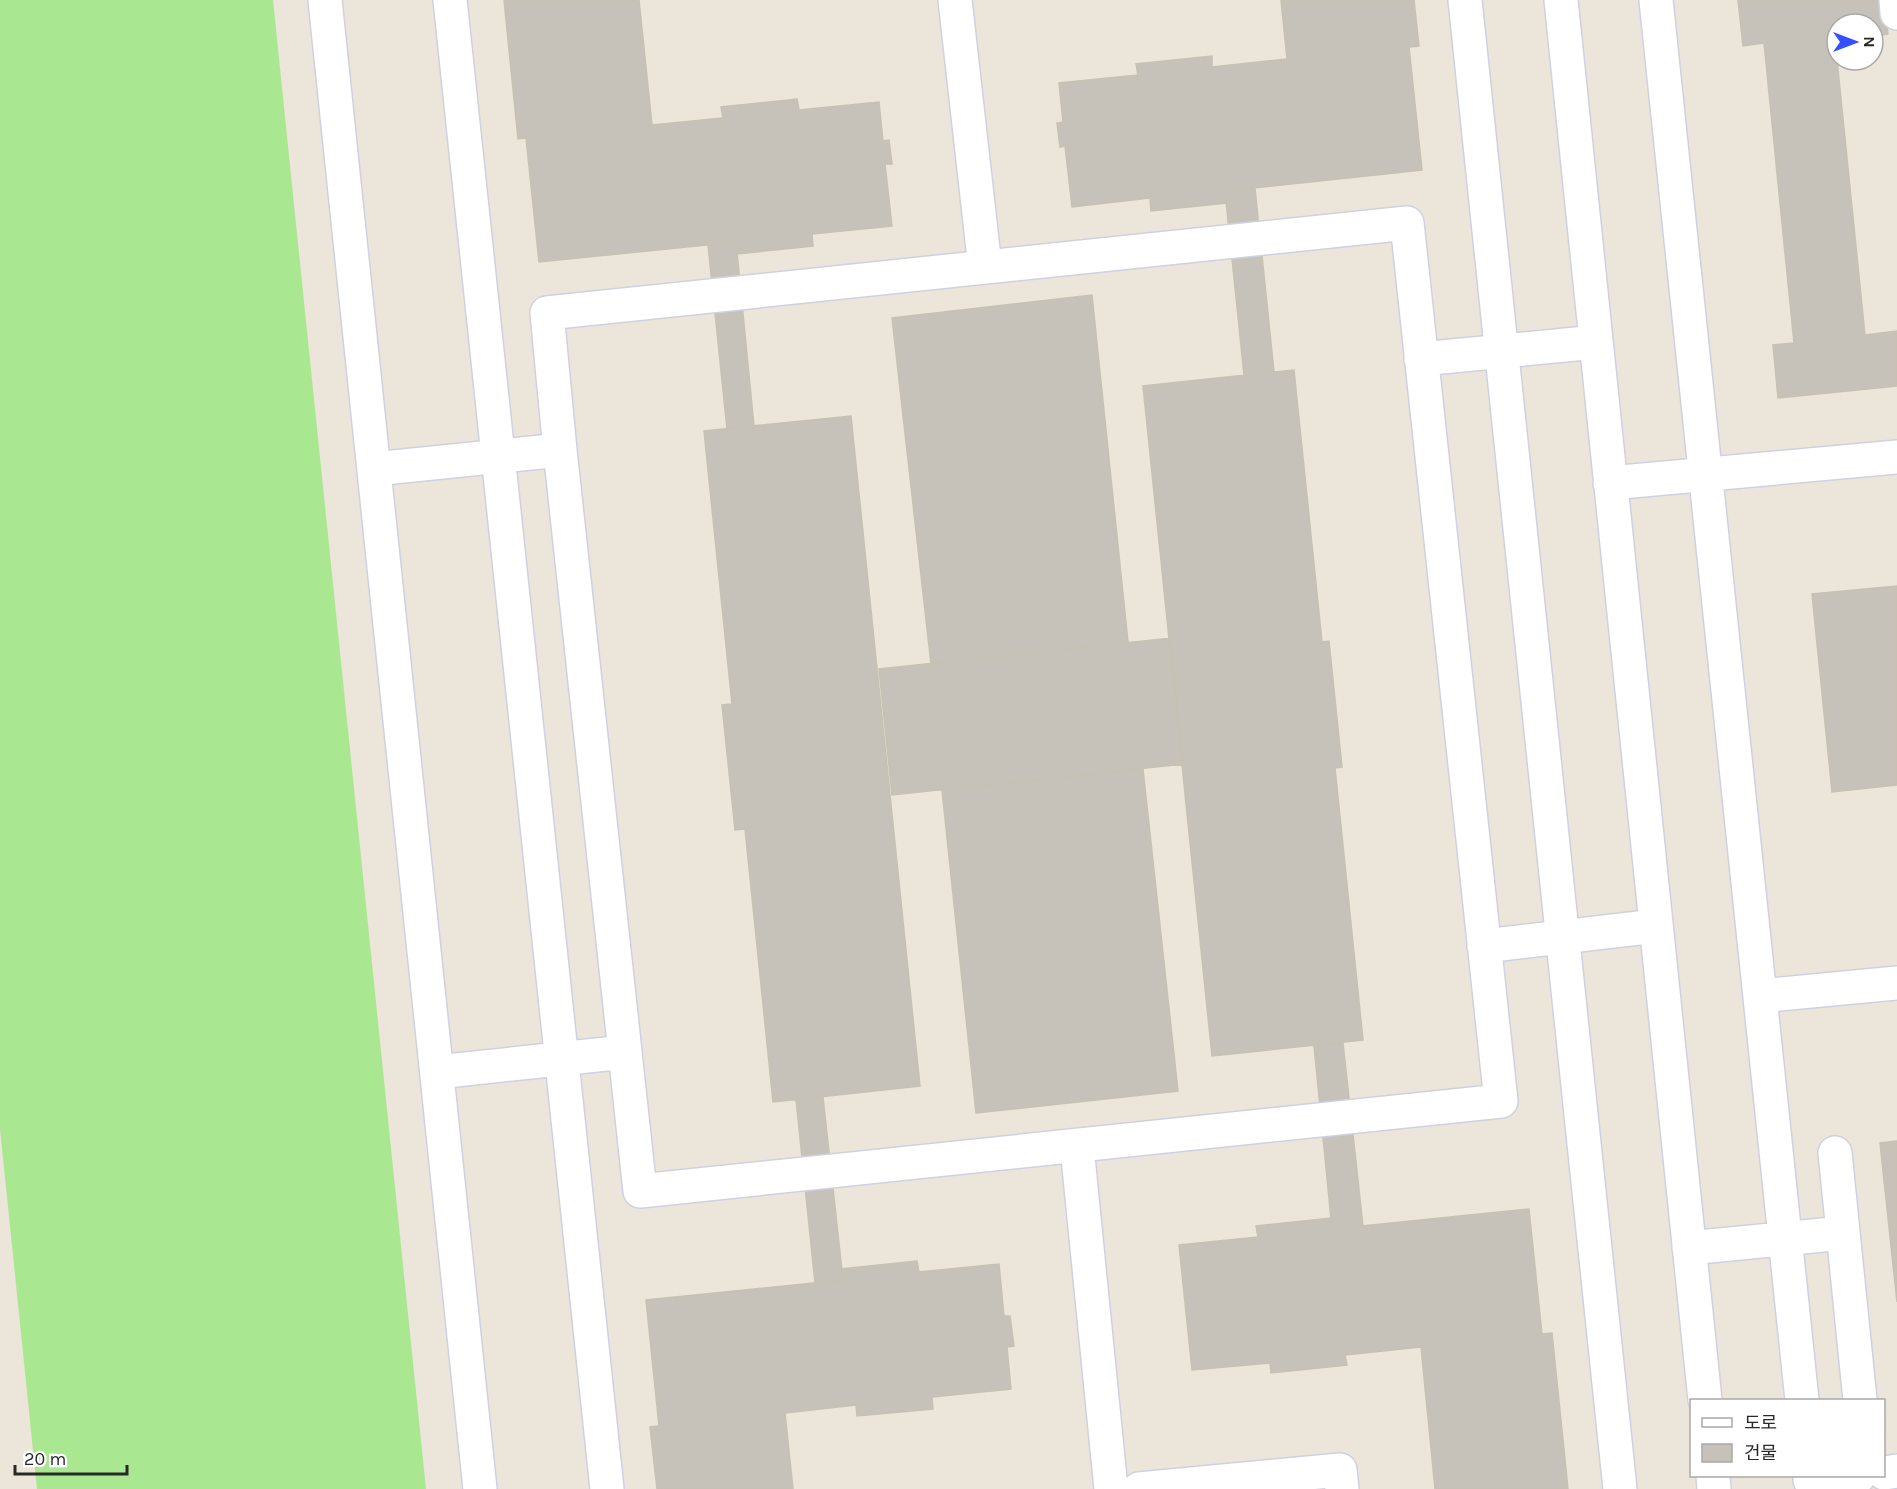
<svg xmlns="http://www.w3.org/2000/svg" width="1897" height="1489" font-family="Karla,'Noto Sans KR',sans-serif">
<rect width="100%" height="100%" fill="#ece5d9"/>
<path fill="#aae791" d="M0,0h273l153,1489h-389l-37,-360z"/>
<path fill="#c7c2b9" stroke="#c7c1b3" stroke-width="1.5" d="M504,0h135l13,125 71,-7 -2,-11 76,-8 2,11 80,-8 4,39 6,-1 3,24h-7l7,62 -80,8 1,12 -76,8 -1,-12 -197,20 -13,-124 -8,1z
M1281,0h133l5,46 -10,1 13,123 -197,21 1,12 -75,8 -1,-13 -78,9 -7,-61 -5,1 -3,-24 6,-1 -4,-39 79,-8 -2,-11 76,-8v11l75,-8z
M1738,0h146l4,34 -15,2v-12h-36l-2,16 30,295 32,-4v55l-119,12 -5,-53 21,-2 -30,-300 -21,3z
M1255,188l19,184 -30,3 -19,-184z
M736,242l18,184 -27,3 -19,-184z
M1092,295l36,347 -197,22 -39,-346z
M1294,370l28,272 7,-1 13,126 -7,1 28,272 -151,16 -69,-670z
M851,416l69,670 -147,16 -28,-273 -10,1 -13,-125 10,-1 -28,-273z
M1897,586v199l-65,7 -20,-198z
M1171,638l12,126 -291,31 -13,-126z
M1143,769l35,322 -202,22 -34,-323z
M1343,1043l20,183 -31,3 -18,-183z
M823,1097l20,183 -28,3 -19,-183z
M1897,1141v161l-17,-159z
M1529,1209l13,125 10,-1 16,156h-133l-14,-142 -76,8 2,10 -76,8 -1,-10 -78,7 -13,-125 79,-8 -2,-11 75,-8 1,11z
M917,1261l2,11 80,-8 5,52h6l4,30 -7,1 4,42 -79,8 1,12 -76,7 -1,-11 -71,8 8,76h-136l-7,-62 9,-1 -13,-126 197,-20 -2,-11z"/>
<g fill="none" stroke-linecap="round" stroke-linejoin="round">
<defs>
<path id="minor" d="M325,0l155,1489
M450,0l157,1489
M955,0l30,267
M1465,0l155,1489
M1561,0l144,1400
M1656,0l146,1400
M1896,0l1,13
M1407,223l94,878 -861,90 -80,-741 -13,-137z
M1421,359l175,-17
M374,469l186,-19
M1610,483l287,-26
M1484,946l172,-20
M1760,996l137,-13
M437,1072l188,-20
M1077,1147l34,342
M1835,1153l25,247
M1689,1248l154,-15
M1884,1473l13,-2
M1713,1476l1,13
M1810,1480l49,-4
M1139,1489l201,-19 2,19"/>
</defs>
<use href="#minor" stroke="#ced1e3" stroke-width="36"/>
<use href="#minor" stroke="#fff" stroke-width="33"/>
</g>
<rect x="1690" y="1399" width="195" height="78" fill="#ffffff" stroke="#a9a9a9" stroke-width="1.5"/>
<rect x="1702" y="1418" width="30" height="9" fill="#ffffff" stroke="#a9a9a9" stroke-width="1.5"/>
<text x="1744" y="1429" font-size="18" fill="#282828">도로</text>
<rect x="1702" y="1444" width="30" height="18" fill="#c7c2b9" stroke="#a9a9a9" stroke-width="1.5"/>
<text x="1744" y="1459" font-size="18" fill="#282828">건물</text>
<g transform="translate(1855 42) rotate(90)"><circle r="28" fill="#ffffff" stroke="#a9a9a9" stroke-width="1.5"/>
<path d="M0-4.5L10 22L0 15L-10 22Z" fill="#334fff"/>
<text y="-9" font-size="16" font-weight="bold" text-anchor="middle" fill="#282828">N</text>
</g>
<path d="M15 1465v9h112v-9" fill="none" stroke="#282828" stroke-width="3"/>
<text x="24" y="1465" font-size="18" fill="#282828" stroke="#ffffff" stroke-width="4.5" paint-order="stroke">20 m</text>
</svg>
